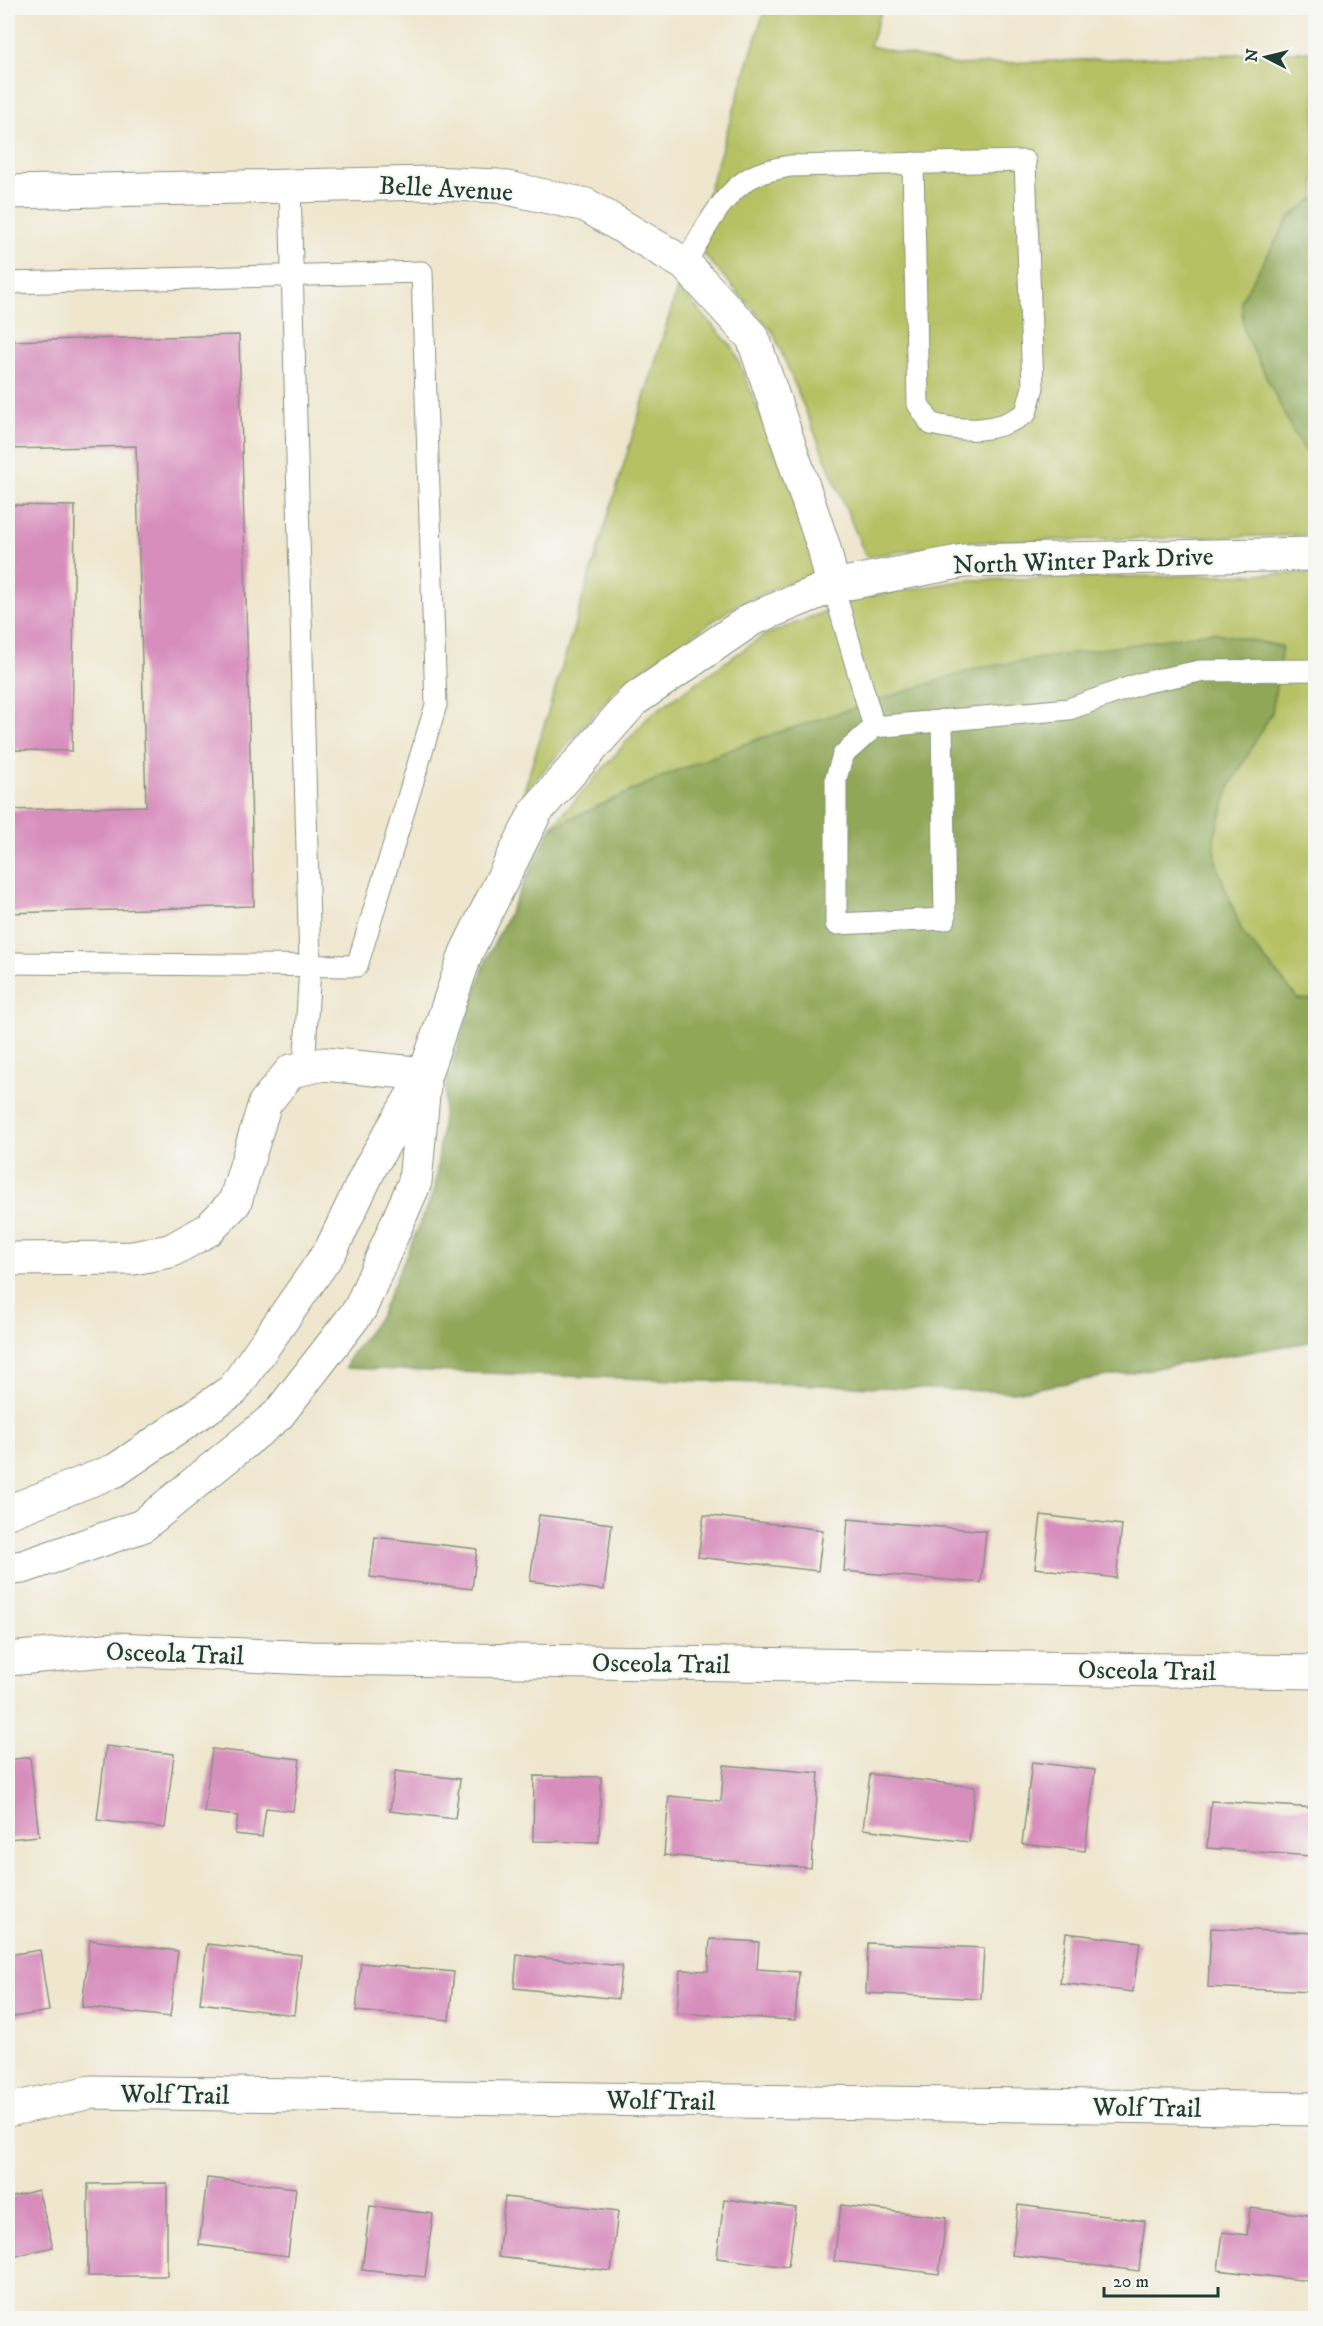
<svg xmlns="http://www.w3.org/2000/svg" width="1323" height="2326" font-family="'IM FELL DW Pica',serif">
<rect width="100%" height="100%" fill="#f6f6f2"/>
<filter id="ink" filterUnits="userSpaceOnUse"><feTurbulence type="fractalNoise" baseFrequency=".0167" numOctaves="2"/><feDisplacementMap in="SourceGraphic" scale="12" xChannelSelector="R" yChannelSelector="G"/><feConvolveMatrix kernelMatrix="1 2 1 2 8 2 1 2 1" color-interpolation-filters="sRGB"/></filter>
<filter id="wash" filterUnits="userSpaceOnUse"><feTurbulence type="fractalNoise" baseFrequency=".008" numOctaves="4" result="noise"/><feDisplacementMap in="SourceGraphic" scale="24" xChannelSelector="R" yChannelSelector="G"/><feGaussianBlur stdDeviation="1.35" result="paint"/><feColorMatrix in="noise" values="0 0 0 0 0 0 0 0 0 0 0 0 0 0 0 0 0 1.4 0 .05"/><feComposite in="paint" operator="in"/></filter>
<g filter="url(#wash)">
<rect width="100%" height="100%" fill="#efe6cd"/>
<path fill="#b6c163" stroke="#6a7f4c" stroke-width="1.5" d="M765,8h117l-12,38 86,19 359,-14v147l-26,20 -45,113 49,101 22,34v69l-352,7 -97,15 -93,-225 -71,-80 -10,-7z
M678,287l55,61 91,221 -86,35 -118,81 -97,109z
M1315,573v427l-17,-1 -56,-67 -25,-66 -3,-28 16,-52 42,-74 10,-66 -70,-14 -108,18 -236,56 -107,32 -95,37 -115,53 99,-113 113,-79 96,-38 108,-18z"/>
<path fill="#90a759" stroke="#587246" stroke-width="1.5" d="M1315,198v268l-22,-34 -49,-101 -3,-31 48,-82z
M1212,632l70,15 -10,65 -42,74 -16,52 3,28 25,66 56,67 17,1v341l-301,51 -668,-24 3,-10 31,-42 55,-127 12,-110 7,-13 -2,-2 34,-104 65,-132 115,-53 95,-37 217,-70z"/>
<g id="blocks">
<path fill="#d88ebd" d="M239,335l15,571 -246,7v-103l138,-4 -10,-360 -128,3v-108z
M8,505l67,1 -3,245 -64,-1z
M539,1515l73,9 -8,66 -74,-9z
M704,1515l119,15 -5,41 -120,-14z
M1041,1515l81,10 -6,53 -81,-10z
M848,1519l138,12 -5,52 -137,-12z
M375,1537l102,12 -5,40 -102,-12z
M106,1746l68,8 -9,74 -68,-8z
M212,1749l88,10 -7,52 -27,-3 -4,29 -27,-3 3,-18 -34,-4z
M30,1757l9,79 -31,3v-79z
M1032,1762l63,8 -10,81 -63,-7z
M724,1765l95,8 -8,95 -147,-13 5,-59 52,5z
M395,1771l65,8 -5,40 -65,-8z
M870,1774l105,13 -6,55 -106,-13z
M534,1776l67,1 -2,65 -66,-1z
M1211,1801l103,7 -4,48 -103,-8z
M1211,1928l104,5 -3,59 -104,-5z
M1066,1933l74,9 -7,50 -73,-9z
M710,1939l49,3 -2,27 42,3 -4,48 -118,-7 3,-43 28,1z
M90,1940l88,11 -8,66 -88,-10z
M868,1943l116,5 -3,51 -115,-6z
M207,1944l94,11 -7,60 -94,-12z
M40,1950l9,61 -41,7v-63z
M517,1955l105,11 -4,33 -104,-11z
M361,1963l93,9 -5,48 -93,-9z
M207,2178l89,10 -8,68 -89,-11z
M167,2183v93h-79v-92z
M38,2190l15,57 -45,11v-60z
M505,2197l113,14 -7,60 -113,-14z
M724,2199l72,9 -8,59 -71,-9z
M841,2205l105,13 -7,56 -105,-13z
M1018,2205l127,16 -6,50 -127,-16z
M370,2206l63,8 -8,63 -63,-7z
M1250,2208l66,8 -7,65 -91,-11 5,-38 24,3z"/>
</g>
</g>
<g filter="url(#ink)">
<use href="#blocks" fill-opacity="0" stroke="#879280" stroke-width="1.5"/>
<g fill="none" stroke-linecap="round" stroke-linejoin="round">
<defs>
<path id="service" d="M290,186l20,780 -6,103
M685,264c18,-30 38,-76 73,-90 10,-4 22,-6 32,-8l235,-5 8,226 -7,26c-30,20 -61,19 -95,11l-13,-20 -5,-241
M8,283l414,-11 14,433 -79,261 -349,-3
M833,586l41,141 195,-18 73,-26 58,-12 116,-1
M874,727l-31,28 -7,23v146l109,-5 -3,-199"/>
<path id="minor" d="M8,192l422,-9 68,3 88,19 99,59 68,74 71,210 9,38
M8,1259l125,-1 37,-7 38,-21 27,-28 30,-99 26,-32 33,-7 101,10
M8,1659l108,-10 195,9 1005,14
M8,2110l83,-18 1225,17"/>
<path id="tertiary" d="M8,1512l108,-42 117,-80 98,-140 40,-84 54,-92 41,-121 70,-142 98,-111 118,-81 81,-33 131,-25 352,-7
M8,1569l15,-2 119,-41 136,-111 82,-106 55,-127 9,-98"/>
</defs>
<use href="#service" stroke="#879280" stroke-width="23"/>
<use href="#minor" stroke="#879280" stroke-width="35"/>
<use href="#tertiary" stroke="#879280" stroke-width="35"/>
<use href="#service" stroke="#fff" stroke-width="21"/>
<use href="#minor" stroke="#fff" stroke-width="33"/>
<use href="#tertiary" stroke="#fff" stroke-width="33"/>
</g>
</g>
<g text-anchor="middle" stroke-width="4.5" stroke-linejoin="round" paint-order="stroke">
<g font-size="26" fill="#1f3d34" stroke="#f6f6f2">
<text transform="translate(446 188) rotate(3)" y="9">Belle Avenue</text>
<text transform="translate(1083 560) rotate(-2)" y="9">North Winter Park Drive</text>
<text transform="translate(175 1653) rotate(2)" y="9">Osceola Trail</text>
<text transform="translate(661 1663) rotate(1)" y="9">Osceola Trail</text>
<text transform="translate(1147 1670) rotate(1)" y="9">Osceola Trail</text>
<text transform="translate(175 2094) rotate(1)" y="9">Wolf Trail</text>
<text transform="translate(661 2100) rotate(1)" y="9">Wolf Trail</text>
<text transform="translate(1147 2107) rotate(1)" y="9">Wolf Trail</text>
</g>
</g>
<rect width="1323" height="2326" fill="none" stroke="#f6f6f2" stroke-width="30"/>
<g transform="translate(1266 57) rotate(277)" stroke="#f6f6f2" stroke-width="4.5" paint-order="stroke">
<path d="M0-4.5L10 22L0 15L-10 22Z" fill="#1f3d34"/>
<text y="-9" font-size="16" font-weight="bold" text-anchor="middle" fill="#1f3d34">N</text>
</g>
<path d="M1104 2287v9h114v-9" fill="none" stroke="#1f3d34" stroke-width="3"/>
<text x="1113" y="2287" font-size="18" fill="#1f3d34" stroke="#f6f6f2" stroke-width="4.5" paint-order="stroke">20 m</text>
</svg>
